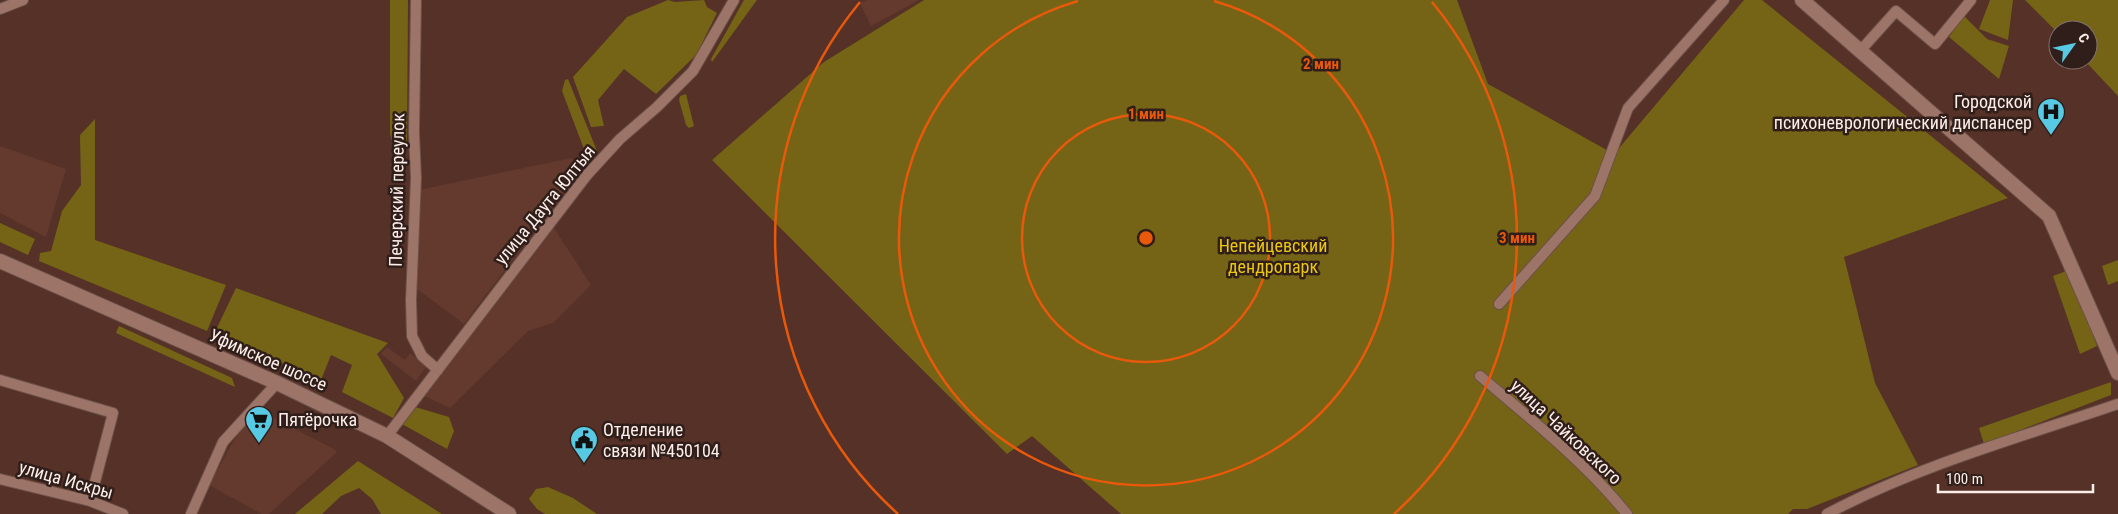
<svg xmlns="http://www.w3.org/2000/svg" width="2118" height="514" font-family="'Roboto Condensed',sans-serif">
<rect width="100%" height="100%" fill="#553127"/>
<path fill="#643a2e" d="M868,0h51l-48,26 -11,-23z
M0,146l66,23 -20,68 -46,-24z
M571,158l10,11 -117,155 -51,-38 6,-96z
M554,228l37,57 -38,38 -25,8 -78,77 -26,-12z
M387,347l18,13 5,-7 17,13 -11,15 -35,-27z
M258,410l78,40v3l-67,61h-7l-53,-29 32,-57z"/>
<path fill="#756416" d="M390,0h18l-1,142 -5,5 -8,1 -4,-14z
M668,0l7,2 29,-2 3,7 10,6 -21,42 -40,39 -32,-25 -26,31 6,26 -13,1 -18,-50 54,-60z
M744,0h13l-45,62 -1,-3z
M924,0h533l31,84 126,70 130,-154h18l246,198 -164,59 31,126 43,82 -111,44h-14l-5,5h-667l-89,-78 -25,18 -295,-294 112,-98z
M1990,0h23l-5,40 -29,-11z
M2025,0h93v96l-34,-36h4v-30h-30v3z
M1964,16l23,23 22,7 -10,33 -50,-42z
M568,79l29,72 -3,5 -7,1 -25,-66 3,-11z
M686,94l8,32 -5,2 -3,-3 -7,-25 1,-4z
M95,119v121l131,45 -19,46 -168,-70 1,-8 11,-2 11,-40 19,-26 -1,-50z
M0,223l35,16 -7,16 -28,-13z
M2118,260v21l-10,4 -6,-19z
M2069,270l28,76 -17,8 -27,-78z
M236,288l152,55 -11,11 27,44 -11,20 -51,-26 10,-27 -21,-10 -10,25 -107,-46z
M119,326l113,52 3,9 -119,-54z
M2111,382v13l-127,49 -5,-16z
M415,407l34,10 5,14 -7,18 -45,-25z
M358,461l84,53h-61l-9,-15 -13,-11 -18,8 -19,18h-27z
M548,487l25,11 24,16h-52l-8,-5 -8,-10 7,-10z"/>
<g fill="none" stroke-linecap="round" stroke-linejoin="round">
<defs>
<path id="street" d="M416,0l-2,132 2,46 -5,122 1,36 10,20 16,14
M0,9l23,-9
M1860,51l36,-40 39,33 36,-44
M1499,304l96,-108 33,-88 96,-108
M1480,376c52,44 105,86 147,138
M0,380l113,33 -23,88
M387,436l200,-261 33,-36 37,-32 36,-36 41,-71
M0,479l90,22 33,13
M191,514l32,-72 54,-59
M1827,514c90,-48 194,-77 291,-110"/>
<path id="secondary" d="M1802,0l247,216 69,157
M0,261l277,122 110,53 122,78"/>
</defs>
<use href="#street" stroke="#6c5048" stroke-width="12"/>
<use href="#secondary" stroke="#6c5048" stroke-width="16"/>
<use href="#street" stroke="#9d7468" stroke-width="10"/>
<use href="#secondary" stroke="#9d7468" stroke-width="14"/>
</g>
<g fill="none" stroke="#e8590c" stroke-width="2.5">
<circle cx="1146" cy="238" r="124"/>
<path d="M1214 1A247 247 0 1 1 1078 1"/>
<path d="M898 514A371 371 0 0 1 860 2M1432 2A371 371 0 0 1 1394 514"/>
</g>
<defs>
<symbol id="hospital-pin" viewBox="-11 -11 22 30"><path d="M0 17L-7.5 6A9.5 9.5 0 1 1 7.5 6Z" fill="#58c9e3" stroke="#2f1e19"/><path d="M-5-5h3v3.5h4V-5h3V5h-3V1.5h-4V5h-3Z" fill="#111"/></symbol>
<symbol id="supermarket-pin" viewBox="-11 -11 22 30"><path d="M0 17L-7.5 6A9.5 9.5 0 1 1 7.5 6Z" fill="#58c9e3" stroke="#2f1e19"/><path d="M-6-5.5h2.5l.6 2H6L4.5 2H-2.5L-4.4-4H-6ZM-1.5 3.2a1.3 1.3 0 1 0 .1 0ZM3 3.2a1.3 1.3 0 1 0 .1 0Z" fill="#111"/></symbol>
<symbol id="civic-pin" viewBox="-11 -11 22 30"><path d="M0 17L-7.5 6A9.5 9.5 0 1 1 7.5 6Z" fill="#58c9e3" stroke="#2f1e19"/><path d="M-.6-6.5H3V-4.5H.6V-3L4-1V1h2V6H-6V1h2V-1L-.6-3ZM-1.2 2.5V6h2.4V2.5Z" fill="#111"/></symbol>
</defs>
<g fill-rule="evenodd">
<use href="#hospital-pin" x="2035" y="96" width="32" height="43"/>
<use href="#supermarket-pin" x="243" y="404" width="32" height="43"/>
<use href="#civic-pin" x="568" y="424" width="32" height="43"/>
</g>
<g text-anchor="middle" stroke-width="5" stroke-linejoin="round" paint-order="stroke">
<g font-size="18" fill="#fdeeea" stroke="#2f1e19" text-anchor="start">
<text x="2032" y="108" text-anchor="end">Городской<tspan x="2032" dy="21">психоневрологический диспансер</tspan></text>
<text x="278" y="426">Пятёрочка</text>
<text x="603" y="436">Отделение<tspan x="603" dy="21">связи №450104</tspan></text>
</g>
<g font-size="18" fill="#fdeeea" stroke="#2f1e19">
<text transform="translate(397 190) rotate(-89)" y="6">Печерский переулок</text>
<text transform="translate(545 205) rotate(-51)" y="6">улица Даута Юлтыя</text>
<text transform="translate(268 360) rotate(24)" y="6">Уфимское шоссе</text>
<text transform="translate(1566 432) rotate(43)" y="6">улица Чайковского</text>
<text transform="translate(66 480) rotate(16)" y="6">улица Искры</text>
</g>
<g font-size="18" fill="#ecc90c" stroke="#2f1e19">
<text x="1273" y="252">Непейцевский<tspan x="1273" dy="21">дендропарк</tspan></text>
</g>
</g>
<circle cx="1146" cy="238" r="8" fill="#e8590c" stroke="#2f1e19" stroke-width="2.5"/>
<g font-size="15" text-anchor="middle" font-weight="bold" fill="#e8590c" stroke="#2f1e19" stroke-width="5" stroke-linejoin="round" paint-order="stroke">
<text x="1321" y="69">2 мин</text>
<text x="1146" y="119">1 мин</text>
<text x="1517" y="243">3 мин</text>
</g>
<g transform="translate(2073 45) rotate(57)"><circle r="24" fill="#2f1e19" stroke="#81716d"/>
<path d="M0-4L9 19L0 12L-9 19Z" fill="#58c9e3"/>
<text y="-8" font-size="14" font-weight="bold" text-anchor="middle" fill="#fdeeea">С</text>
</g>
<path d="M1938 484v8h155v-8" fill="none" stroke="#fdeeea" stroke-width="2.5"/>
<text x="1946" y="484" font-size="15" fill="#fdeeea" stroke="#2f1e19" stroke-width="4" paint-order="stroke">100 m</text>
</svg>
